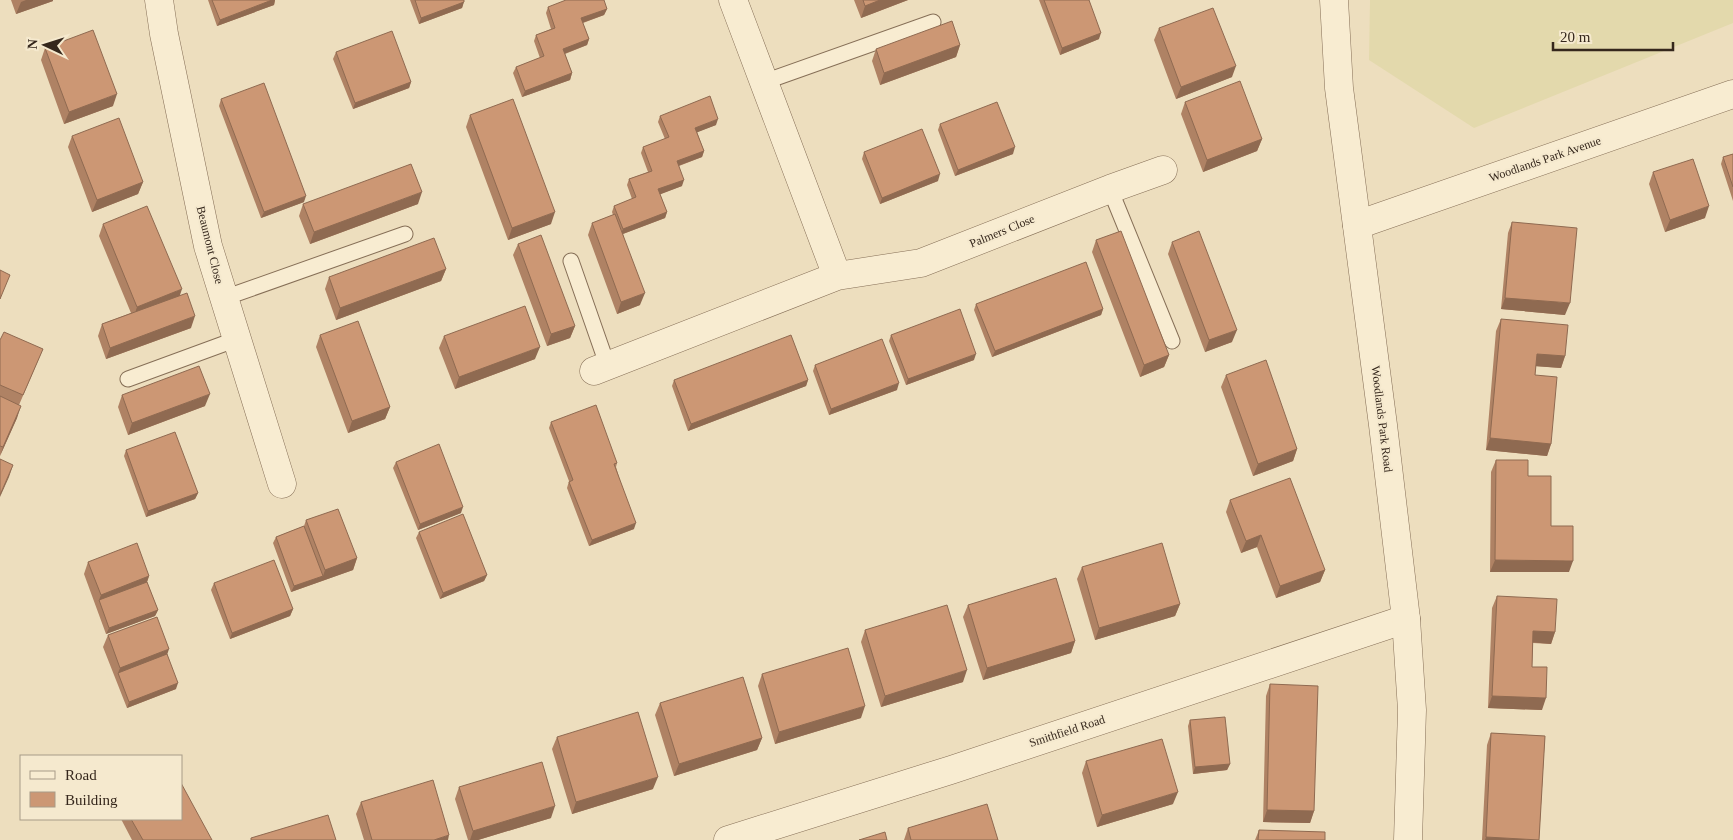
<svg xmlns="http://www.w3.org/2000/svg" width="1733" height="840" font-family="'Times New Roman',serif">
<rect width="100%" height="100%" fill="#eddebe"/>
<path fill="#e3d9ac" d="M1370,0h363v23l-259,105 -105,-68z"/>
<g fill="none" stroke-linecap="round" stroke-linejoin="round">
<defs>
<path id="service" d="M764,82l169,-60
M1110,189l62,152
M571,261l37,106
M224,298l181,-64
M128,379l109,-40"/>
<path id="minor" d="M159,0l5,34 44,212 74,238
M733,0l104,276
M1357,225l376,-131
M594,371l243,-95 84,-13 189,-74 53,-19
M728,840l223,-70 455,-151"/>
<path id="tertiary" d="M1334,0l5,88 44,337 23,194 6,91 -4,130"/>
</defs>
<use href="#service" stroke="#866f57" stroke-width="17"/>
<use href="#minor" stroke="#866f57" stroke-width="29"/>
<use href="#tertiary" stroke="#866f57" stroke-width="29"/>
<use href="#service" stroke="#f8ecd1" stroke-width="15"/>
<use href="#minor" stroke="#f8ecd1" stroke-width="28"/>
<use href="#tertiary" stroke="#f8ecd1" stroke-width="28"/>
</g>
<path fill="#af8264" d="M11,0h42v1l-37,13z
M208,0h67l-1,5 -57,21z
M410,0h54l-2,8 -43,16z
M854,0h54l-47,18z
M1039,0h50l10,39 -39,16z
M548,7l59,2 -3,6 -21,8 6,16 -2,6 -22,9 7,19 -2,7 -48,17 -9,-24 3,-6 24,-9 -6,-17 2,-6 15,-6 -5,-16z
M1159,28l73,49 -56,22 -22,-59z
M960,45l-4,12 -76,28 -8,-24 4,-12z
M45,48l68,58 -49,18 -23,-64z
M336,52l75,30 -2,6 -56,21 -20,-50z
M221,99l83,103 -43,16 -42,-112z
M1185,102l77,37 -5,12 -54,21 -22,-58z
M470,115l81,109 -43,16 -42,-113z
M660,116l56,9 -19,7 7,19 -2,6 -23,9 3,20 -22,8 7,18 -2,6 -42,16 17,71 -23,9 -29,-79 4,-12 21,-8 -1,-3 2,-6 18,-7 -5,-14 2,-6 19,-7 -7,-19 2,-6 22,-8 -7,-17z
M940,124l73,30 -58,22 -17,-46z
M72,136l71,46 -5,12 -46,18 -24,-65z
M864,152l74,29 -58,23 -18,-45z
M1733,154v47l-12,-37 2,-7z
M1653,172l52,46 -40,14 -16,-48z
M303,204h115l-108,40 -11,-28z
M1512,222l53,93 -64,-6 7,-76z
M103,224l77,71 11,33 -85,31 -8,-23 4,-12 29,-11 -32,-77z
M1096,240l73,115 -5,12 -24,10 -48,-125z
M1172,242l60,100 -27,10 -37,-98z
M518,244l57,82 -5,12 -23,8 -34,-91z
M446,269l-5,12 -105,39 -11,-31 4,-12z
M976,304l127,5 -2,6 -109,42 -18,-47z
M1501,319l64,37 -4,12 -25,-2 -1,9 16,69 -4,12 -61,-6 10,-119z
M320,335l70,72 -5,12 -37,14 -32,-86z
M891,335l83,25 -68,25 -17,-44z
M444,336l91,23 -80,30 -16,-41z
M0,340l43,9 -24,56 -2,13 -17,38z
M815,365l82,25 -68,25 -16,-44z
M1226,375l71,74 -4,12 -40,15 -32,-89z
M674,380h134l-2,6 -118,45 -16,-45z
M122,395l83,11 -77,29 -10,-28z
M551,422l66,41 -1,4 18,62 -45,17 -22,-58 2,-7 -20,-53z
M126,450l72,43 -3,6 -49,18 -22,-61z
M1496,460l32,16 23,50 18,46h-79l1,-100z
M396,462l65,51 -43,17 -25,-62z
M1230,500l95,70 -5,12 -44,16 -19,-51 -16,6 -15,-41z
M306,520l51,38 -4,12 -62,22 -18,-49 3,-6 28,-11z
M419,532l68,43 -3,6 -44,18 -24,-61z
M88,562l61,14 -2,6 11,28 -3,6 -49,18 -22,-60z
M1082,567l98,37 -5,12 -80,24 -18,-61z
M214,583l79,26 -3,7 -60,23 -19,-49z
M1497,596l58,36 -4,12 -18,-1 -1,24 10,43 -54,-2 4,-100z
M968,605l107,36 -4,12 -88,27 -20,-63z
M865,630l98,52 -82,25 -20,-65z
M108,635l59,19 9,35 -49,19 -24,-61z
M762,674l99,44 -86,26 -17,-58z
M1270,684l44,127 -4,12 -47,-1 3,-126z
M660,703l102,35 -5,12 -83,26 -19,-61z
M1190,720l40,44 -3,6 -34,4 -5,-48z
M1491,733l54,3 -6,104h-57l5,-95z
M557,737l96,52 -81,25 -20,-65z
M1086,761l87,43 -76,23 -15,-54z
M459,787l92,31 -73,22h-10l-13,-41z
M361,802l87,38h-84l-8,-26z
M121,819h60l31,21h-80z
M908,828l90,12h-94z
M1259,830l66,10h-70z"/>
<path fill="#8f6a51" d="M26,0h27v1l-37,13 5,-12z
M272,0h3l-1,5 -57,21 3,-6z
M880,0h28l-47,18 4,-12z
M464,2l-2,6 -43,16 2,-6z
M607,9l-3,6 -25,9 2,-6z
M1101,33l-2,6 -39,16 2,-7z
M589,39l-2,6 -26,10 2,-6z
M960,45l-4,12 -76,28 4,-12z
M1236,66l-4,11 -56,22 5,-12z
M572,73l-2,7 -48,17 3,-6z
M411,82l-2,6 -56,21 2,-6z
M117,94l-4,12 -49,18 5,-12z
M718,119l-2,6 -23,9 2,-6z
M1262,139l-5,12 -54,21 4,-12z
M1015,147l-2,7 -58,22 3,-6z
M704,151l-2,6 -27,10 2,-6z
M940,174l-2,7 -58,23 2,-6z
M684,180l-2,6 -26,10 2,-7z
M143,182l-5,12 -46,18 5,-12z
M422,192l-4,12 -108,40 4,-12z
M306,196l-2,6 -43,16 3,-6z
M1709,206l-4,12 -40,14 5,-12z
M555,212l-4,12 -43,16 4,-12z
M667,212l-2,6 -45,17 3,-6z
M446,269l-5,12 -105,39 4,-12z
M182,289l-4,12 -45,18 4,-12z
M645,293l-5,12 -23,9 4,-12z
M1505,298l65,5 -5,12 -64,-6z
M1103,309l-2,6 -109,42 3,-6z
M195,316l-4,12 -85,31 4,-11z
M575,326l-5,12 -23,8 4,-12z
M1237,330l-5,12 -27,10 4,-12z
M540,347l-5,12 -80,30 4,-12z
M976,354l-2,6 -68,25 2,-6z
M1537,354l28,2 -4,12 -28,-2z
M1169,355l-5,12 -24,10 4,-12z
M808,380l-2,6 -118,45 3,-7z
M899,383l-2,7 -68,25 2,-6z
M210,394l-5,12 -77,29 4,-12z
M21,406l-4,12 -17,38 3,-9z
M390,407l-5,12 -37,14 4,-12z
M1490,438l61,6 -4,12 -61,-6z
M1297,449l-4,12 -40,15 5,-12z
M13,465l-4,12 -9,20v-2z
M198,493l-3,6 -49,18 2,-6z
M463,507l-2,6 -43,17 2,-6z
M636,523l-2,6 -45,17 3,-6z
M1261,535l-4,12 -16,6 5,-12z
M357,558l-4,12 -62,22 3,-6 29,-10 2,-6z
M1495,560l78,1 -4,11h-79z
M1325,570l-5,12 -44,16 4,-12z
M487,575l-3,6 -44,18 3,-6z
M149,576l-4,12 -46,12 2,-5z
M1180,604l-5,12 -80,24 4,-12z
M293,609l-3,7 -60,23 2,-6z
M158,610l-3,6 -49,18 3,-6z
M1533,631l22,1 -4,12 -22,-2z
M1075,641l-4,12 -88,27 4,-12z
M169,649l-4,12 -47,12 2,-5z
M967,670l-4,12 -82,25 4,-11z
M178,683l-2,6 -49,19 2,-6z
M1492,696l54,2 -4,12 -54,-2z
M865,706l-4,12 -86,26 4,-12z
M762,738l-5,12 -83,26 5,-12z
M1230,764l-3,6 -34,4 2,-7z
M658,777l-5,12 -81,25 4,-12z
M1178,792l-5,12 -76,23 5,-12z
M555,806l-4,12 -73,22h-8l3,-9z
M1267,810l47,1 -4,12 -47,-1z
M449,835l-1,5h-14z
M1486,837l53,3h-54z"/>
<path fill="#cc9774" stroke="#8f6a51" d="M212,0h60l-52,20z
M415,0h49v2l-43,16z
M566,0h38l3,9 -26,9 8,21 -26,10 9,24 -47,18 -9,-24 28,-11 -8,-21 19,-7 -7,-21z
M863,0h17l-15,6z
M1044,0h45l12,33 -39,15z
M1213,8l23,58 -55,21 -22,-59z
M952,21l8,24 -76,28 -8,-24z
M93,30l24,64 -48,18 -24,-64z
M392,31l19,51 -56,21 -19,-51z
M1240,81l22,58 -55,21 -22,-58z
M264,83l42,113 -42,16 -43,-113z
M710,96l8,23 -23,9 9,23 -27,10 7,19 -26,9 9,23 -44,17 -9,-23 22,-9 -7,-18 23,-8 -9,-24 26,-10 -9,-21z
M513,99l42,113 -43,16 -42,-113z
M997,102l18,45 -57,23 -18,-46z
M119,118l24,64 -46,18 -25,-64z
M922,129l18,45 -58,24 -18,-46z
M1733,154v33l-10,-30z
M1693,159l16,47 -39,14 -17,-48z
M411,164l11,28 -108,40 -11,-28z
M147,206l35,83 -45,18 -34,-83z
M615,214l30,79 -24,9 -29,-79z
M1512,222l65,6 -7,75 -65,-5z
M1121,231l48,124 -25,10 -48,-125z
M1199,231l38,99 -28,10 -37,-98z
M541,235l34,91 -24,8 -33,-90z
M434,238l12,31 -106,39 -11,-31z
M1086,262l17,47 -108,42 -19,-47z
M0,270l10,5 -10,24z
M187,293l8,23 -85,32 -8,-24z
M525,306l15,41 -81,30 -15,-41z
M960,309l16,45 -68,25 -17,-44z
M1501,319l67,6 -3,31 -28,-2 -2,21 22,2 -6,67 -61,-6z
M358,321l32,86 -38,14 -32,-86z
M4,332l39,17 -20,46 -23,-10v-45z
M791,335l17,45 -117,44 -17,-44z
M882,339l17,44 -68,26 -16,-44z
M1266,360l31,89 -39,15 -32,-89z
M199,366l11,28 -78,29 -10,-28z
M0,396l21,10 -18,41 -3,-1z
M596,405l21,58 -3,1 22,59 -44,17 -23,-58 4,-2 -22,-58z
M175,432l23,61 -50,18 -22,-61z
M439,444l24,63 -43,17 -24,-62z
M0,459l13,6 -13,30z
M1496,460h32v16h23v50h22v35l-78,-1z
M1290,478l35,92 -45,16 -19,-51 -15,6 -16,-41z
M338,509l19,49 -32,12 -19,-50z
M463,514l24,61 -44,18 -24,-61z
M304,526l19,50 -29,10 -18,-49z
M137,543l12,33 -48,19 -13,-33z
M1162,543l18,61 -81,24 -17,-61z
M274,560l19,49 -61,24 -18,-50z
M1056,578l19,63 -88,27 -19,-63z
M147,582l11,28 -49,18 -10,-28z
M1497,596l60,3 -2,33 -22,-1 -1,36h15l-1,31 -54,-2z
M947,605l20,65 -82,26 -20,-66z
M157,617l12,32 -49,19 -12,-33z
M848,648l17,58 -86,26 -17,-58z
M167,654l11,29 -49,19 -11,-29z
M743,677l19,61 -83,26 -19,-61z
M1270,684l48,2 -4,125 -47,-1z
M638,712l20,65 -82,25 -19,-65z
M1225,717l5,47 -35,3 -5,-47z
M1491,733l54,3 -6,104 -53,-3z
M1162,739l16,53 -76,23 -16,-54z
M542,762l13,44 -82,25 -14,-44z
M433,780l16,55 -15,5h-62l-11,-38z
M181,783l31,57h-69l-12,-21h50z
M987,804l11,36h-87l-3,-12z
M328,815l8,25h-85v-2z
M1259,830l66,2v8h-67z
M885,832l2,8h-28z"/>
<g text-anchor="middle" stroke-width="4" stroke-linejoin="round" paint-order="stroke">
<g font-size="12" fill="#35271c" stroke="#f5e9ce">
<text transform="translate(1545 159) rotate(-19)" y="4">Woodlands Park Avenue</text>
<text transform="translate(1002 231) rotate(-22)" y="4">Palmers Close</text>
<text transform="translate(210 245) rotate(76)" y="4">Beaumont Close</text>
<text transform="translate(1382 419) rotate(83)" y="4">Woodlands Park Road</text>
<text transform="translate(1067 731) rotate(-18)" y="4">Smithfield Road</text>
</g>
</g>
<rect x="20" y="755" width="162" height="65" fill="#f5e9ce" stroke="#a89b87"/>
<rect x="30" y="771" width="25" height="8" fill="#f8ecd1" stroke="#a89b87"/>
<text x="65" y="780" font-size="15" fill="#35271c">Road</text>
<rect x="30" y="792" width="25" height="15" fill="#cc9774" stroke="#a89b87"/>
<text x="65" y="805" font-size="15" fill="#35271c">Building</text>
<g transform="translate(45 45) rotate(274)" stroke="#f5e9ce" stroke-width="4" paint-order="stroke">
<path d="M0-4L9 19L0 12L-9 19Z" fill="#35271c"/>
<text y="-8" font-size="14" font-weight="bold" text-anchor="middle" fill="#35271c">N</text>
</g>
<path d="M1553 42v8h120v-8" fill="none" stroke="#35271c" stroke-width="2.5"/>
<text x="1560" y="42" font-size="15" fill="#35271c" stroke="#f5e9ce" stroke-width="4" paint-order="stroke">20 m</text>
</svg>
